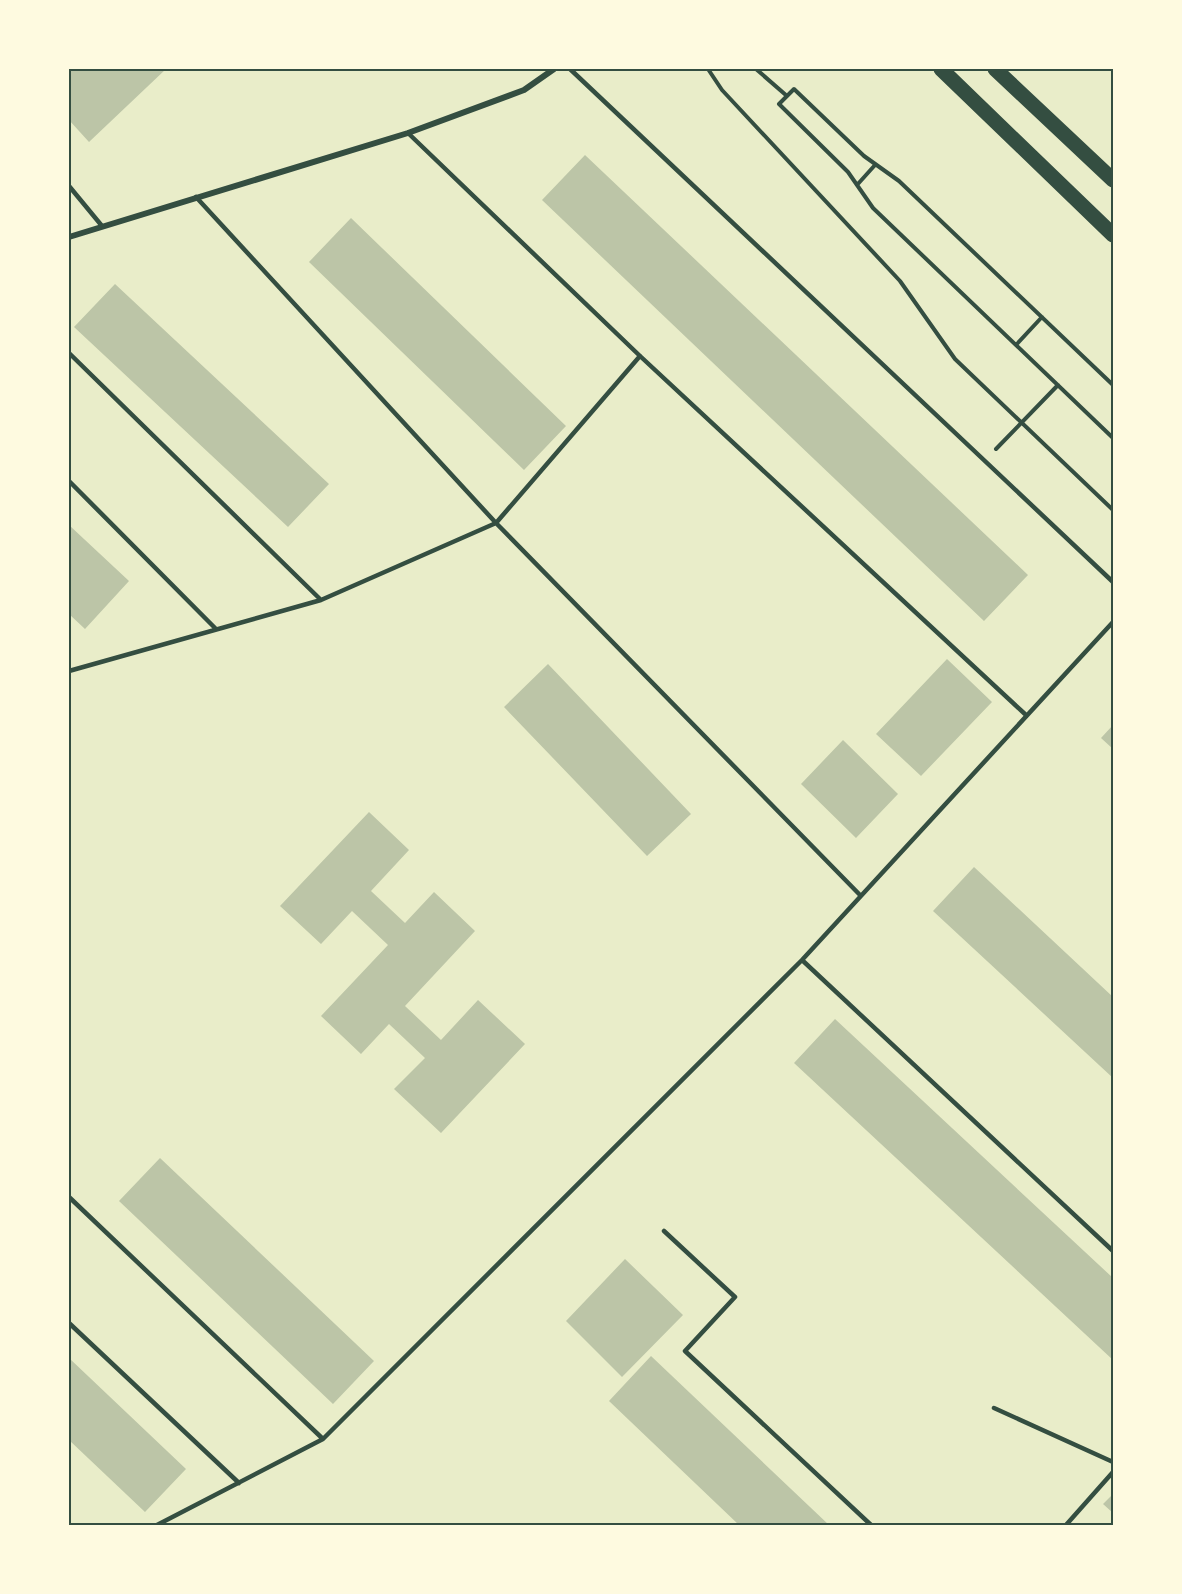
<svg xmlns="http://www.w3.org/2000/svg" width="1182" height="1594" font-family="'DM Sans',sans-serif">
<rect width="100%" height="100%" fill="#e9edc9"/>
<path fill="#bcc5a7" d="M69,69h97l-77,73 -20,-22z
M585,155l443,420 -44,46 -442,-421z
M351,218l215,208 -42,44 -215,-208z
M115,284l214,200 -41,43 -214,-200z
M69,525l60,56 -44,48 -16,-15z
M947,659l45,43 -71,74 -45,-42z
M548,664l143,150 -44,42 -143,-149z
M1113,725v24l-12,-11z
M843,740l55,54 -42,44 -55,-54z
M369,812l40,38 -38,41 34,32 29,-31 41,39 -70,75 36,34 37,-40 47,44 -84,89 -47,-44 31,-31 -36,-34 -28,30 -40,-38 67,-71 -36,-34 -31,33 -41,-38z
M974,867l139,130v81l-180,-167z
M835,1019l278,259v82l-319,-297z
M160,1158l214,203 -41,43 -214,-203z
M625,1259l58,56 -61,62 -56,-56z
M651,1356l178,169h-90l-130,-124z
M69,1358l117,111 -41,43 -76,-72z
M1113,1494v19l-10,-9z"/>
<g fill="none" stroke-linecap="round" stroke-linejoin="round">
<path stroke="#344e41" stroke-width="4" d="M708,69l14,21 178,191 55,78 158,151
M756,69l31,27
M857,185l18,-20
M1016,345l26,-28
M1113,385l-214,-204 -35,-25 -70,-67 -15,15 69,68 25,36 240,230
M996,449l62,-64"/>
<path stroke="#344e41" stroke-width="4.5" d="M570,69l543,513
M408,133l232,223 386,359
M69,186l33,40
M196,197l300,326 364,372
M69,353l252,247
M69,481l147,148
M69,671l252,-71 175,-77 144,-167
M802,960l311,291
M69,1197l254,242
M664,1231l71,66 -50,54 186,174
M69,1323l170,160
M994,1408l119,54
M157,1525l166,-86 479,-479 311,-338
M1066,1525l47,-53"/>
<path stroke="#344e41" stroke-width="6" d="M69,237l339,-104 116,-43 30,-21"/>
<path stroke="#344e41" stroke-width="15" d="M941,69l172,166
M995,69l118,111"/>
</g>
<rect width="1182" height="1594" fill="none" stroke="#fefae0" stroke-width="141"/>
<rect x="70" y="70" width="1042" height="1454" fill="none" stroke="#344e41" stroke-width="2"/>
</svg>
